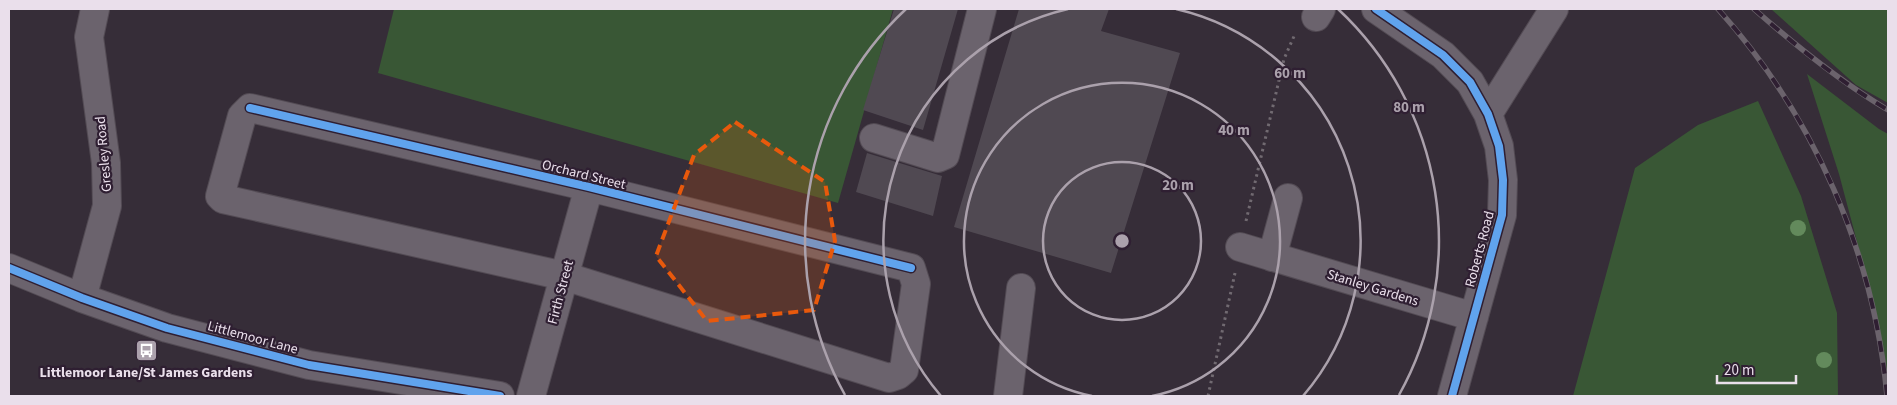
<svg xmlns="http://www.w3.org/2000/svg" width="1897" height="405" font-family="'Source Sans 3',sans-serif">
<rect width="100%" height="100%" fill="#362d38"/>
<path fill="#395735" d="M394,9h499l-55,194 -460,-130z
M1771,9h117v94l-32,-18z
M1807,74l72,55 9,5v262h-2l-9,-79 -38,-143z
M1758,101l43,95 36,117 1,83h-265l62,-228 63,-43z"/>
<path fill="#504952" d="M894,9h64l-35,121 -60,-20z
M1019,9h90l-8,22 79,22 -69,220 -157,-46z
M867,153l75,23 -9,40 -77,-24z"/>
<g fill="none" stroke-linecap="round" stroke-linejoin="round">
<defs>
<path id="minor" d="M1376,9l67,46 27,27 18,32 11,32 4,34 -1,35 -50,181
M1316,17l5,-8
M250,108l339,79 322,81 5,16 -12,86 -6,5 -9,3 -325,-102 -341,-77 -3,-3 22,-80z
M1488,114l66,-105
M874,138l64,20 7,-3 37,-146
M1240,247l234,70
M1272,257l16,-59
M9,268l73,30 85,30 142,37 191,31
M82,298l25,-92 -1,-43 -17,-126 6,-28
M531,396l58,-209
M1008,396l13,-108"/>
</defs>
<use href="#minor" stroke="#534b54" stroke-width="30"/>
<path stroke="#716a71" stroke-width="3" stroke-dasharray="2.5 4" stroke-linecap="butt" d="M1246,221l38,-162 11,-25
M1208,396l27,-123"/>
<use href="#minor" stroke="#6b636d" stroke-width="28"/>
<defs>
<path id="rail" d="M1718,9c96,107 156,244 169,387
M1754,9c42,37 85,72 134,101"/>
</defs>
<use href="#rail" stroke="#6b636c" stroke-width="5.5"/>
<use href="#rail" stroke="#2f1f32" stroke-width="4" stroke-dasharray="11" stroke-linecap="butt"/>
<defs>
<path id="cycleway" d="M1376,9l67,46 27,27 18,32 11,32 4,34 -1,35 -50,181
M250,108l339,79 322,81
M9,268l73,30 85,30 142,37 191,31"/>
</defs>
<use href="#cycleway" stroke="#2f1f32" stroke-width="11"/>
<use href="#cycleway" stroke="#60a3ed" stroke-width="8"/>
</g>
<g fill="#638a5c">
<circle cx="1798" cy="228" r="8"/>
<circle cx="1824" cy="360" r="8"/>
</g>
<path fill="#e8590c" fill-opacity="0.2" stroke="#e8590c" stroke-width="4" stroke-dasharray="10 6" stroke-linejoin="round" d="M735,122l90,60 10,59 -21,69 -107,11 -51,-65 38,-101z"/>
<g fill="none" stroke="#aba1ac" stroke-width="2.5">
<circle cx="1122" cy="241" r="79"/>
<path d="M1092 396A158 158 0 1 1 1152 396"/>
<path d="M941 396A238 238 0 0 1 1068 9M1176 9A238 238 0 0 1 1303 396"/>
<path d="M845 395A317 317 0 0 1 906 9M1338 9A317 317 0 0 1 1399 395"/>
</g>
<defs>
<symbol id="bus-square" viewBox="-11 -11 22 22"><rect x="-9" y="-9" width="18" height="18" rx="4" fill="#aba1ac" stroke="#2f1f32"/><path d="M-5-6H5V4H4V6H2V4H-2V6H-4V4H-5ZM-3.5-4V0h7V-4ZM-3.5 1.2v1.5H-2V1.2ZM2 1.2v1.5H3.5V1.2Z" fill="#fff"/></symbol>
</defs>
<g fill-rule="evenodd">
<use href="#bus-square" x="134" y="338" width="25" height="25"/>
</g>
<g text-anchor="middle" stroke-width="4.5" stroke-linejoin="round" paint-order="stroke">
<g font-size="14" fill="#eadfeb" stroke="#2f1f32">
<text transform="translate(103 154) rotate(-95)" y="5">Gresley Road</text>
<text transform="translate(584 174) rotate(14)" y="5">Orchard Street</text>
<text transform="translate(1479 249) rotate(-75)" y="5">Roberts Road</text>
<text transform="translate(1373 287) rotate(17)" y="5">Stanley Gardens</text>
<text transform="translate(560 292) rotate(-75)" y="5">Firth Street</text>
<text transform="translate(253 337) rotate(15)" y="5">Littlemoor Lane</text>
</g>
<g font-size="14" font-weight="bold" fill="#eadfeb" stroke="#2f1f32">
<text x="146" y="377">Littlemoor Lane/St James Gardens</text>
</g>
</g>
<circle cx="1122" cy="241" r="8" fill="#aba1ac" stroke="#2f1f32" stroke-width="2.5"/>
<g font-size="15" text-anchor="middle" font-weight="bold" fill="#aba1ac" stroke="#2f1f32" stroke-width="4.5" stroke-linejoin="round" paint-order="stroke">
<text x="1290" y="78">60 m</text>
<text x="1409" y="112">80 m</text>
<text x="1234" y="135">40 m</text>
<text x="1178" y="190">20 m</text>
</g>
<rect width="1897" height="405" fill="none" stroke="#eadfeb" stroke-width="20"/>
<path d="M1717 375v8h79v-8" fill="none" stroke="#eadfeb" stroke-width="2.5"/>
<text x="1724" y="375" font-size="15" fill="#eadfeb" stroke="#2f1f32" stroke-width="4" paint-order="stroke">20 m</text>
</svg>
